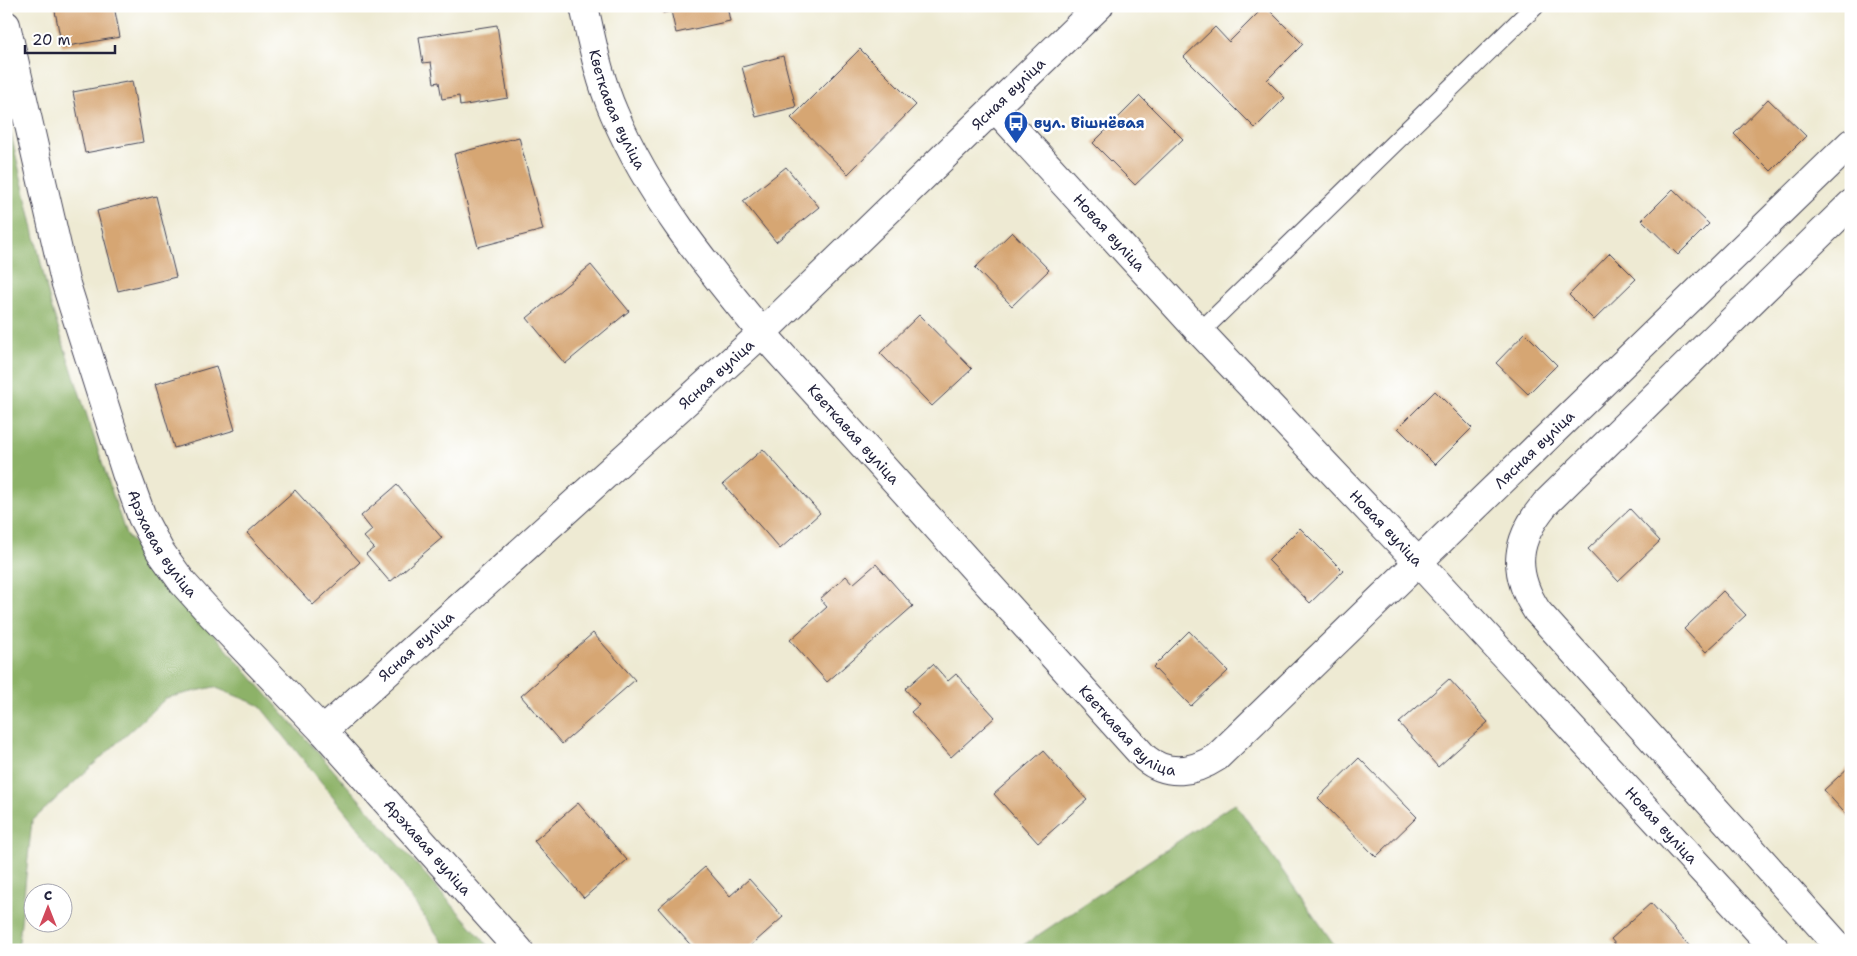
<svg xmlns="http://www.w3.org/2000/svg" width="1857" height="956" font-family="'Shantell Sans',sans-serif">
<rect width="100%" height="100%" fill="#fff"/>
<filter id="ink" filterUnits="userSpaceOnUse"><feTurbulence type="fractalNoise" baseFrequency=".02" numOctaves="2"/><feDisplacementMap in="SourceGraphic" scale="10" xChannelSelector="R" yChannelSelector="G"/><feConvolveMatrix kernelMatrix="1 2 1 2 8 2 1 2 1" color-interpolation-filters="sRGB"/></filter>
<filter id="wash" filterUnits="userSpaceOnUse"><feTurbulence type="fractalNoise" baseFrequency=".0096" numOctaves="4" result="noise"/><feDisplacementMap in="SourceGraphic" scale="20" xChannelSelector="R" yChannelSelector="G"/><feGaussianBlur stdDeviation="1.12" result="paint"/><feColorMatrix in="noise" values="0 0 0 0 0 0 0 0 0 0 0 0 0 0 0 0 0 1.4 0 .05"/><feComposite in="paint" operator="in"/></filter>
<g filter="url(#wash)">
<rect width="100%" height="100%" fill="#eeead3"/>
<path fill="#8db267" stroke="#586a51" d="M6,113l45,193 75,229 366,415h-44l-66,-93 -123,-152 -45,-18 -48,11 -134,123 -14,129h-12z
M1235,803l103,147h-322z"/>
<g id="blocks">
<path fill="#d6a673" d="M54,6h60l6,31 -58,10z
M661,6h66l3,15 -54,12 -5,-22 -8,2z
M1265,6l38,38 -36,36 18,18 -30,30 -71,-71 31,-30 14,15z
M1851,18v11l-6,-5z
M497,25l11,73 -48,8 -1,-10 -17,3 -3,-17 -5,1 -3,-21 -8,1 -4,-26z
M860,49l56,56 -68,69 -57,-56z
M783,56l13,51 -40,10 -14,-50z
M132,81l11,61 -58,11 -12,-61z
M1140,96l43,43 -48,46 -42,-42z
M1768,99l38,37 -35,35 -37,-37z
M519,137l24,93 -65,17 -24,-93z
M786,167l33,40 -43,35 -33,-41z
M1673,189l36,35 -31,31 -36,-35z
M156,196l20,81 -58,14 -21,-80z
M1012,232l37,38 -37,36 -37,-38z
M1610,253l26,26 -42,41 -25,-25z
M591,265l38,46 -64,53 -38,-46z
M919,315l53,54 -40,37 -52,-53z
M1525,333l32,32 -29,29 -32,-31z
M216,366l19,64 -61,18 -19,-64z
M1435,391l37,37 -37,37 -37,-37z
M763,449l57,64 -40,36 -57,-65z
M397,485l45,53 -52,44 -24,-28 8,-6 -10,-11 8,-7 -11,-14z
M295,490l65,72 -47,43 -66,-72z
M1630,509l30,32 -42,40 -30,-32z
M1300,528l43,43 -33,32 -42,-43z
M876,564l37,42 -86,76 -37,-42 37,-33 -7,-8 26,-23 7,8z
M1723,591l23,24 -40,37 -22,-23z
M1189,631l39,40 -37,35 -38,-39z
M593,633l42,47 -73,64 -41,-48z
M933,664l15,17 8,-7 39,43 -44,40 -40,-45 8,-7 -14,-16z
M1449,679l39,43 -50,45 -39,-44z
M1043,751l44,49 -49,43 -44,-49z
M1359,758l58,59 -41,40 -58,-59z
M1851,765v55l-27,-30z
M578,803l49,57 -43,38 -50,-57z
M705,867l25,29 19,-17 34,38 -37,33h-51l-37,-42z
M1651,903l42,47h-73l-9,-11z"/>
</g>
</g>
<g filter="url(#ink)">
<use href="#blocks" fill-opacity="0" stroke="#414052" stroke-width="1"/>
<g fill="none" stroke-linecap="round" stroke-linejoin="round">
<defs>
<path id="lane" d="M1200,332l335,-326"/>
<g id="street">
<path id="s1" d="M584,6c8,36 15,73 30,107 35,83 91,151 148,220l383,425c23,19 49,14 72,-1l634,-614"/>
<path id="s2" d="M6,25l59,256 61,192 16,44 18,34 23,32 29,32 111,116 196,219"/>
<path id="s3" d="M995,108l205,224 219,231 357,387"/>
<path id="s4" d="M323,731l439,-398 337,-327"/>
<path d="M1842,950l-305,-339c-26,-40 -21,-72 8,-107l306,-300"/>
</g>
</defs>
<use href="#lane" stroke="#414052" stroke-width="20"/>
<use href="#street" stroke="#414052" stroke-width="30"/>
<use href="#lane" stroke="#fff" stroke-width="18"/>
<use href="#street" stroke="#fff" stroke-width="28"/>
</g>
</g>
<defs>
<symbol id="bus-pin" viewBox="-11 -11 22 30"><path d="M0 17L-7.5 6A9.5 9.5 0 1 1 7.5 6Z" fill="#1a4fb4" stroke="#fff"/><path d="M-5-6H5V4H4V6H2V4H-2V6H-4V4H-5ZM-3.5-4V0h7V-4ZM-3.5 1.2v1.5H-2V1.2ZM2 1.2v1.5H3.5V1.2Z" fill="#fff"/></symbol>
</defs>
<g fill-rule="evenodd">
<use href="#bus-pin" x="1002" y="109" width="28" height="38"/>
</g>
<g text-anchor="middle" stroke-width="5" stroke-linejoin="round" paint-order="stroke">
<g font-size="15" fill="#22223b" stroke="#fff">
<text dy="5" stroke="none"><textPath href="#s4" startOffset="936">Ясная вуліца</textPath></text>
<text dy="5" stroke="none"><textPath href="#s1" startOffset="109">Кветкавая вуліца</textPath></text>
<text dy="5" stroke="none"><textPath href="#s3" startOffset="169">Новая вуліца</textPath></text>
<text dy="5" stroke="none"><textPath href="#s4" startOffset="531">Ясная вуліца</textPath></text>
<text dy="5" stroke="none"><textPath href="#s1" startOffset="514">Кветкавая вуліца</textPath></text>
<text dy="5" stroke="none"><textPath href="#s1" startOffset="1469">Лясная вуліца</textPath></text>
<text dy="5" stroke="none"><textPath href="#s3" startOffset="574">Новая вуліца</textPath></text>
<text dy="5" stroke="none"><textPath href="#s2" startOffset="544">Арэхавая вуліца</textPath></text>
<text dy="5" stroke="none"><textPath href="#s4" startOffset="126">Ясная вуліца</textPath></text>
<text dy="5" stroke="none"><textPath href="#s1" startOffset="919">Кветкавая вуліца</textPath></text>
<text dy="5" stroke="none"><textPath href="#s3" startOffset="979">Новая вуліца</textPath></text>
<text dy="5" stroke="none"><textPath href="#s2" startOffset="949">Арэхавая вуліца</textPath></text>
</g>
<g font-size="15" font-weight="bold" fill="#164399" stroke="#fff" text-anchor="start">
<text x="1034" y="128">вул. Вішнёвая</text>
</g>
</g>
<rect width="1857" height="956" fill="none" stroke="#fff" stroke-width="25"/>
<g transform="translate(48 908)"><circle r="24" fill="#ffffff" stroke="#a7a7b1"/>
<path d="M0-4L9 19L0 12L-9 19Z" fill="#d1495b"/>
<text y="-8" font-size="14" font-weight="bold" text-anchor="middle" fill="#22223b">С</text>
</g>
<path d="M25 45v8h90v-8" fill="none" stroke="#22223b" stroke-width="2.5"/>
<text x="32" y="45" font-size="15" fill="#22223b" stroke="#ffffff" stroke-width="4" paint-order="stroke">20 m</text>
</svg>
